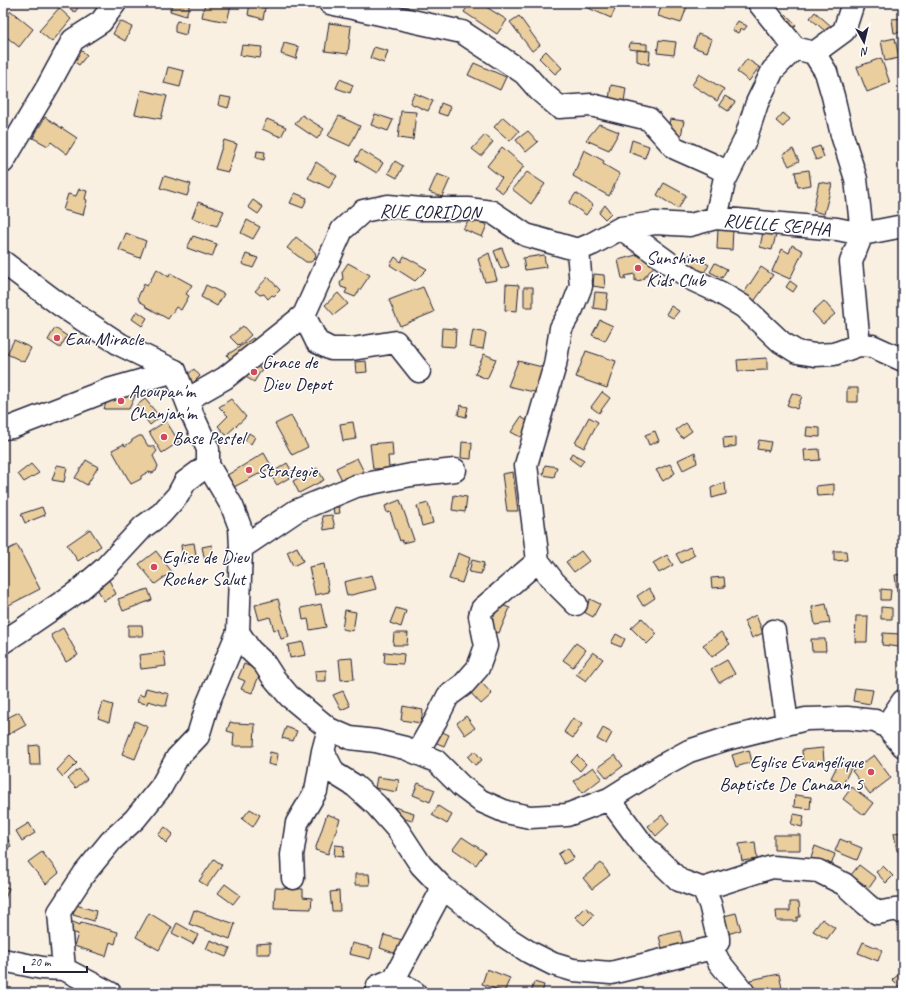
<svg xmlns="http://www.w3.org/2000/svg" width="906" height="996" font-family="Caveat,sans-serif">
<rect width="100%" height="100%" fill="#f9f0e2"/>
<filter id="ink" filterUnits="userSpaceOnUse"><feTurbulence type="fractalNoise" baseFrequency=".025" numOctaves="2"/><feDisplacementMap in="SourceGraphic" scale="8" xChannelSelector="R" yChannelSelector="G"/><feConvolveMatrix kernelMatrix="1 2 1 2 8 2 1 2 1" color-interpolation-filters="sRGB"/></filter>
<g filter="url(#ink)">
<path fill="#eace9e" stroke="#22223b" d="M61,3h20l-6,9z
M173,3h17l-4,13 -16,-5z
M205,3h17l9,2 -4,17 -25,-5z
M250,3h16l-3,16 -15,-4z
M388,3h20v3h-20z
M470,3h10l27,17 -10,14 -33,-22z
M588,3h30l-7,15 -25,-11z
M662,3l26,1 -7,19 -23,-7z
M59,8l12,11 -19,23 -13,-11z
M11,11l22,18 -14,18 -16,-13v-14z
M815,12l16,14 -6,5 -15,-13z
M786,14l10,11 -6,6 -10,-12z
M519,16l21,29 -8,6 -22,-29z
M903,18v14l-9,1 -2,-14z
M120,21l12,6 -7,14 -12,-7z
M177,21l11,2 -2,12 -11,-3v-7z
M738,21l9,5 -3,4 -3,-2 -3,5 -6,-3z
M329,23l22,3 -3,28 -23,-3z
M698,34l14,5 -5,13 -14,-5z
M895,38l4,20 -14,3 -4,-20z
M659,40l17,2 -2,13 -17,-2z
M284,43l15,4 -3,12 -15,-5z
M630,43l17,1v7l-18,-2z
M242,45l20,2 -2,11 -20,-3z
M374,47l14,4 -4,12 -14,-5z
M78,48l9,7 -8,10 -9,-6z
M637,50l13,1 -1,14 -12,-4z
M546,51l16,17 -7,6 -16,-16z
M881,58l9,25 -23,9 -10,-25z
M747,59l12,8 -10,14 -12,-9z
M474,63l32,14 -6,13 -32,-15z
M168,67l16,4 -4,16 -16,-4z
M699,74l25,15 -7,12 -25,-16z
M340,79l13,6 -3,8 -14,-5z
M611,85l15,3 -2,14 -15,-2z
M141,90l26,6 -6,23 -26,-5z
M414,93l19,8 -5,10 -18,-8z
M220,96l11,2 -3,10 -10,-3z
M725,96l10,6 -7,9 -9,-6z
M441,103l10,4 -4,9 -9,-3z
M401,111l15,1 -3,28 -15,-2z
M783,113l7,6 -7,8 -7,-6z
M375,114l18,6 -5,11 -17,-6z
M302,115l22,14 -7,10 -22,-15z
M339,116l21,10 -10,20 -22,-10z
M45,117l32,21 -10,16 -16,-12 -3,4 -15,-8z
M503,117l16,14 -9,10 -16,-14z
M267,119l19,8 -5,10 -19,-8z
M670,119l14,2 -3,15 -14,-3z
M599,124l20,8 -10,18 -23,-10z
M528,131l10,11 -12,10 -10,-12z
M485,135l8,7 -12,14 -9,-7z
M224,140l13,4 -9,28 -13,-3z
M632,140l17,6 -4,12 -16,-6z
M820,146l4,11 -8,3 -5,-11z
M502,147l22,19 -21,27 -9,-6 8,-9 -15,-12z
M793,149l6,12 -10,5 -6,-12z
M361,150l22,13 -6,10 -22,-13z
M584,150l20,11 -1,3 17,10 -11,22 -36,-20z
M257,151l8,1 -1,8 -8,-2z
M395,161l8,5 -6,12 -9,-5z
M316,162l21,14 -8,12 -21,-10z
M809,170l2,15 -13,2 -3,-15z
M527,172l18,12 -14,20 -19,-15z
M437,174l13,5 -8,18 -13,-5z
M164,176l27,8 -4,12 -27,-8z
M819,182l13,2 -8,30 -11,-3z
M664,183l22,12 -8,14 -21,-14z
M79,189l8,2 -2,8 2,1 -4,15 -20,-5 5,-16 8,2z
M295,193l12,5 -4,10 -13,-5z
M576,193l17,12 -7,10 -17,-12z
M253,200l10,7 -5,7 -10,-7z
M198,202l26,9 -7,15 -25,-8z
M605,205l6,8 -6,6 -6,-6z
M470,218l17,7 -5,12 -19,-8z
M247,220l13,7 -7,12 -12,-6z
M718,227l15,1 -1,22 -15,-1z
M763,232l13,3 -4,15 -12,-3z
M126,233l20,8 -6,17 -21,-8z
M193,236l24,8 -5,13 -25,-9z
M296,237l19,15 1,5 -5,5h-5l-19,-14z
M792,245l11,6 -13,28 -18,-8 10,-22 7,4z
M502,248l7,18 -8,3 -7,-18z
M489,253l8,27 -12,2 -7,-23z
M246,254l12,4 -5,10 -11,-4z
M640,254l17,9 -15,17 -7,1v-7l-10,2 1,4 -4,-2 -4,-18z
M690,254l6,4v-1l13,8 -8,12 -18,-12z
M544,255l2,12 -21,3 -2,-12z
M404,256l23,13 -12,12 -25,-16 5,-8 6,5z
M348,263l22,12 -15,22 -10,-4 2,-4 -6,-2 -1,-4 3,-4 -1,-7z
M715,263l12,6 -5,9 -12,-6z
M761,267l12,8 -20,28 -11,-7z
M157,269l12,8 1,-4 22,12 -6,9 3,2 -8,14 -5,-3 -8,12 -23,-13 1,-1 -7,-4 -1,-4 6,-13 3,2z
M594,274l10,1 1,13 -12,-2z
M268,277l12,13 -6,6 -2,-1 -4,4 -4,-5 -4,1 -5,-4z
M790,281l7,5 -4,6 -7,-5z
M506,284l13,1 -2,26 -12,-1z
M206,285l18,9 -7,12 -16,-9z
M423,287l11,25 -34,14 -11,-26z
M524,287h9v20h-9z
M595,292l13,1 -2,17 -13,-2z
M338,293l10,11 -14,11 -9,-10z
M824,301l11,13 -12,10 -11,-12z
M671,306l8,5 -6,7 -7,-4z
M137,311l10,7 -5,8 -10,-7z
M600,320l13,6 -8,15 -13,-6z
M243,326l8,9 -12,11 -9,-9z
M55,328l12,8 -7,12 -12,-8z
M442,328l14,1 -1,18 -14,-1z
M473,330l13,3 -3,16 -13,-2z
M253,338l5,7 -26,17 -5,-7z
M14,340l17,8 -7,14 -17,-8z
M586,351l30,10 -9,27 -31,-11z
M484,354l12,5 -9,20 -12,-5z
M767,358v12l-29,1 -1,-11z
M366,361l1,11 -11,1 -1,-11z
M518,361l28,7 -8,25 -30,-7z
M251,362l11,7 -8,13 -10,-6z
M194,369l6,7 -7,7 -7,-7z
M847,388h11v14h-11z
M137,392l-8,17h-25l4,-12z
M602,392l8,6 -11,15 -8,-6z
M792,393l10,3 -5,13 -10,-4z
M145,399l15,18 -10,8 -14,-19z
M231,399l15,18 -20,18 -8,-9 10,-10 -9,-9z
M460,405l8,2 -2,10 -8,-2z
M291,416l17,31 -16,8 -17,-31z
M521,417l14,9 -9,14 -15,-8z
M589,417l9,5 -14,26 -9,-5z
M166,421l13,21 -17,11 -13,-21z
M353,422l3,17 -13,2 -3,-17z
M686,423l6,8 -10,7 -6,-8z
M807,427l13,1v9l-14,-1z
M655,431l4,10 -10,4 -4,-10z
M249,433l6,4 -4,7 -6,-4z
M139,436h3l6,10h5l4,5 -4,5 5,10 -2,5 -4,2 -4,-1 -7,4v3l-10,5 -19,-34 12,-6 1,2 6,-4 1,-2z
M736,437v9l-12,2 -1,-10z
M759,440l12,2 -2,9 -12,-2z
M392,442l1,14h-5l1,12 -16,1 -3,-25z
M462,442l10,1 -1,16 -10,-1z
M819,449l1,11 -15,1 -1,-11z
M695,452l2,11 -14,7 -5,-10z
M264,453l8,14 -40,21 -8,-11z
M572,453l12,7 -4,6 -11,-8z
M357,458l7,14 -21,10 -7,-14z
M86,460l12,7 -11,18 -12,-7z
M287,463l7,12 -17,10 -7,-11z
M31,464l8,9 -15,9 -6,-8z
M670,464l5,9 -12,8 -7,-11z
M57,465l10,2 -3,15 -12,-2z
M545,465l12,2 -3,10 -11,-2z
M317,468l7,12 -25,13 -6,-12z
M513,472l5,39h-11l-5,-37z
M725,482l1,12 -14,4 -1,-10z
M834,484v11l-17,1 -1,-10z
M454,495l13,2 -2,15 -13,-2z
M400,500l14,40 -11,3 -1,-3 -2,1 -10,-29 -3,1 -2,-7z
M428,503l5,20 -11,3 -5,-20z
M42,507l3,8 -20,8 -4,-9z
M333,507h6l1,6 -6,1z
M332,515l3,13 -11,2 -2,-14z
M90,529l11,17 -23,15 -11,-16z
M194,543l3,18 -14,2 -2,-18z
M17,545l23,44 -33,17 -4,-6v-48z
M212,545l2,14 -9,2 -3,-14z
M297,547l6,14 -10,5 -6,-14z
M690,547l5,8 -14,8 -5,-9z
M156,551l16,21 -17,12 -16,-20z
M581,551l8,10 -15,11 -8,-10z
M834,551h12l1,9 -13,1z
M458,553l12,5 -8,25 -13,-4z
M667,555l6,10 -14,8 -6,-10z
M472,560l12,3 -3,11 -12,-2z
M324,564l5,28 -14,3 -6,-28z
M903,574v16l-6,1 -2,-16z
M372,575l4,14 -29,7 -3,-14z
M724,577l1,10 -13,1 -1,-10z
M108,578l8,16 -12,7 -9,-16z
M649,588l6,10 -12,8 -6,-10z
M148,589l4,11 -29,11 -5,-12z
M881,589l10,1 -1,10h-9z
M278,599l11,38 -8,2 -3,-10 -4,1 -4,-13 -11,3 -4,-15z
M590,599l10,5 -7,13 -9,-5z
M321,604l5,23 -16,3 -2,-11 -5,1 -2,-12z
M499,604l11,4 -11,25 -10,-4z
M826,604l4,19 -15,2 -3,-18z
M881,607l11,1v11h-11z
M396,608l10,3 -5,16 -11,-4z
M345,610l11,2 -3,19 -11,-2z
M756,615l7,18 -11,5 -8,-17z
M856,616h12l-1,26h-12z
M642,618l15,16 -10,10 -16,-16z
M128,625h14l1,11h-15z
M63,628l15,27 -12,7 -15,-27z
M721,632l9,12 -18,13 -9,-12z
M394,633h14l-1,12h-14z
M883,633l17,1 -1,13 -17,-2z
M616,634l9,5 -4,8 -10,-4z
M811,639h14l1,12h-14z
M303,642l3,13 -16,3 -2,-13z
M576,643l10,7 -13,17 -10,-7z
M164,652l2,14 -25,3 -2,-14z
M385,652l19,2 -1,10 -19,-1z
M593,652l10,7 -17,22 -10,-7z
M352,658l2,21 -13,1 -2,-21z
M727,660l8,14 -16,9 -8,-14z
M244,664l17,7 -9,22 -11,-4 4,-8 -7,-3z
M326,670v11h-10l-1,-10z
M481,682l11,12 -11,10 -11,-12z
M146,688l23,6 -3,12 -18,-5 -1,3 -10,-2 2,-7 5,1z
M855,688l18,2 -3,14 -17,-3z
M343,691l7,15 -9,4 -8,-15z
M103,702l10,3 -4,17 -11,-4z
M403,706l20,4 -2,13 -20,-3z
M19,712l7,13 -20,11 -3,-4v-12z
M466,716l9,12 -10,7 -8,-12z
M573,718l9,6 -9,14 -9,-6z
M135,721l13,6 -13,32 -13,-5z
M230,722l4,1 21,1 -1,22h-21l1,-13 -7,-2z
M286,727l11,4 -4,10 -11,-3z
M603,728l9,5 -6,11 -9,-5z
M438,730l11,5 -5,11 -12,-5z
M39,745l1,20h-10l-1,-19z
M823,748l1,14 -21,2 -1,-14z
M749,750l3,12 -16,5 -4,-12z
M475,751l7,9 -7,5 -7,-8z
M270,752l8,2 -2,12 -8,-2z
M577,755l9,9 -6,7 -9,-9z
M615,755l8,11 -16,12 -9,-11z
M874,755l17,23 -21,16 -18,-23z
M70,756l7,7 -14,14 -6,-7z
M840,760l12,6 -9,18 -12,-6z
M593,767l9,11 -19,15 -9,-12z
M79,769l8,10 -11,9 -8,-9z
M377,777l22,3 -2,12 -22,-4z
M418,783l17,7 -5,12 -17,-7z
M852,787l21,16 -9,12 -21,-16z
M795,795l16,2 -1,12 -16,-2z
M438,806l14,9 -5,9 -15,-9z
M394,807l20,6 -2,8 -20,-6z
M250,809l10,6 -7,12 -11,-8z
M327,814l13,5 -12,35 -13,-4z
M794,814l10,2 -2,11 -11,-3z
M662,815l7,9 -13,12 -8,-10z
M29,823l6,10 -13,8 -6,-10z
M165,827l8,7 -7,9 -8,-8z
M903,832v18l-6,1 -3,-18z
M6,835l5,11 -8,4v-13z
M774,835h26v15h-26z
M462,837l23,15 -9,13 -23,-16z
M840,839l22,9 -5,12 -22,-9z
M755,842l2,17 -15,2 -3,-17z
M335,845l9,1 -1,11 -9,-1z
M815,846l20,8 -4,12 -20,-8z
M568,848l6,10 -10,6 -6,-10z
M42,852l17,21 -13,11 -18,-22z
M214,859l8,6 -15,21 -8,-5z
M601,863l9,12 -18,14 -9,-11z
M859,865l17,13 -7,10 -18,-13z
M883,866l10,10 -7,7 -10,-11z
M355,874h14l1,11h-15z
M225,884l15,11 -7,9 -15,-11z
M3,886l6,2 -6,16z
M275,888l28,1v8l9,1 -1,11 -37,-1z
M339,891l1,20h-8l-2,-19z
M790,902h9l1,15h-3v4h-20l-1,-10h14z
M76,905l20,6 -2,10 -21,-6z
M585,907l9,8 -10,10 -9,-8z
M194,910l41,14 -5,15 -41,-15z
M149,913l23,14 -13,23 -23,-13z
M736,913l5,17 -20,6 -5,-18z
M822,919l13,9 -8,11 -14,-8z
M73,922l7,3 1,-3 37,10 -3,12 -5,-2 -4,14 -32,-10 4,-12 -7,-2 -2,-8z
M177,923l21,12 -5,9 -21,-11z
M680,931l5,20 -21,5 -5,-20z
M384,935l18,5 -5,14 -17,-6z
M210,940l20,8 -4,9 -20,-8z
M863,942l19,8 -4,11 -20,-8z
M270,943v11h-14v-10z
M352,943l21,5 -3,11 -21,-5z
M487,969l23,9 -6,14 -22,-8z
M903,971v20l-11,-11z
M779,974l4,19h-31l-2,-13z
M534,982l10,3 -2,8h-11z
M365,989v4h-18v-2z"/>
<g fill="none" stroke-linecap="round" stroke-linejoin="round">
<defs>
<path id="street" d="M330,3l132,29 62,41 15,17 20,17 32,-2 58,14 26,29 36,16 17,9
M759,3l36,45 19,5 12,19 7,24 9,39 14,44 6,55 36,-7h5
M814,53l30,-22 9,-28
M3,162l45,-76 25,-46 28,-18 14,-19
M716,218l8,-36 21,-42 12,-37 16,-33 22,-22
M621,228l70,51 28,13 25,15 37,35 16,10 18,3 19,-1 25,-9 13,1 31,14
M578,250l14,-6 29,-16 34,-5 35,2 26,-7 121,11 25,5 -11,28 8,83
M304,315l13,27 14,7h21l44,-7 23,29
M191,412l-1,-14 35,-20 79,-63 38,-85 21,-19 25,-5 34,3h46l24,3 34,23 52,15 3,36 -9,23 -11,19 -6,37 -29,100 12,96 16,21 22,22
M3,428l9,-1 96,-37 67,-19
M241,548l55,-37 60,-25 55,-11 44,-5
M774,631l13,92
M238,632l12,18 14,13 9,14 16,19 40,33 21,9 26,3 29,7 31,13 25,25 20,15 25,11 24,5 37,-2 42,-16 56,-35 24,-13 37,-12 80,-20 41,-1 28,3 11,5 17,20
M3,642l17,-11 57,-39 28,-24 38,-41 18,-13 17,-19 7,-13 23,-17
M886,726l17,-25
M329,729l-6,22 11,22 21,13 21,19 22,25 23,35 22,23 64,50 22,14 24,12 20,6 38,3 101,-25 7,14 25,31
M417,753l19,-33 12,-24 15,-11 15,-17 8,-22 -6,-30 2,-7 56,-48
M609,799l34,46 36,35 24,9 69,-22 46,4 26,13 22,20 11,9c8,-1 15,-4 23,-3l3,3
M293,878l-1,-23 5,-32 19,-32 7,-40
M703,889l7,15 8,34v4l-6,6
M3,960l39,8 22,1
M394,979l21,14
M377,993l1,-7 16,-7 49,-91"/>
<path id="secondary" d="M3,262l56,42 62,41 54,26 16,41 17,37v16l24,41 8,21 1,21 -3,84 -30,71 -10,33 -21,22 -16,29 -26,32 -24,22 -27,33 -25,38 5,57 46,24"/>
</defs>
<use href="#street" stroke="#22223b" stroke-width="25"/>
<use href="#secondary" stroke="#22223b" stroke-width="25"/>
<use href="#street" stroke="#fff" stroke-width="22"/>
<use href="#secondary" stroke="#fff" stroke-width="22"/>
</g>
</g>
<g fill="#d1495b" stroke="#fff" stroke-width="1.5">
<circle cx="638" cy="268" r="4"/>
<circle cx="57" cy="338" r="4"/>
<circle cx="254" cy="372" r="4"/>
<circle cx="121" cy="401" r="4"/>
<circle cx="164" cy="437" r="4"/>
<circle cx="249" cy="470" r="4"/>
<circle cx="154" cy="567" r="4"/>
<circle cx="871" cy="772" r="4"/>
</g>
<g text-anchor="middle" stroke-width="3" stroke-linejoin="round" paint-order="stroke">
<g font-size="19" fill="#22223b" stroke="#fff">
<text transform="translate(430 211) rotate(1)" y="7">RUE CORIDON</text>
<text transform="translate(777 224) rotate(5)" y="7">RUELLE SEPHA</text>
</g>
<g font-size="19" fill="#22223b" stroke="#fff" text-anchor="start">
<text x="646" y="264">Sunshine<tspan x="646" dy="22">Kids Club</tspan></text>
<text x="65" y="345">Eau Miracle</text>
<text x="262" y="368">Grace de<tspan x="262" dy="22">Dieu Depot</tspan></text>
<text x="129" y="397">Acoupan'm<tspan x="129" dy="22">Chanjan'm</tspan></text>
<text x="172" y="444">Base Pestel</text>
<text x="257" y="477">Strategie</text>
<text x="162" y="563">Eglise de Dieu<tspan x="162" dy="22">Rocher Salut</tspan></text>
<text x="863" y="768" text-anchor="end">Eglise Evangélique<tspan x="863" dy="22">Baptiste De Canaan 5</tspan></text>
</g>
</g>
<rect width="906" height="996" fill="none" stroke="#fff" stroke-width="16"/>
<rect x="8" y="8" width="890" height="980" fill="none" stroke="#22223b" stroke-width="1.5" filter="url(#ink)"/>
<g transform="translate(864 42) rotate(172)" stroke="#ffffff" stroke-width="3" paint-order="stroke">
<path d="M0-3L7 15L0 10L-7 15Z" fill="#22223b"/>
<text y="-6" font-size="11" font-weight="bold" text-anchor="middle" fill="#22223b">N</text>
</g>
<path d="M24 966v6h63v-6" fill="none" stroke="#22223b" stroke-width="2"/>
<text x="30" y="966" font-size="12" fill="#22223b" stroke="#ffffff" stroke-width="3" paint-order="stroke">20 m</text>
</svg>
